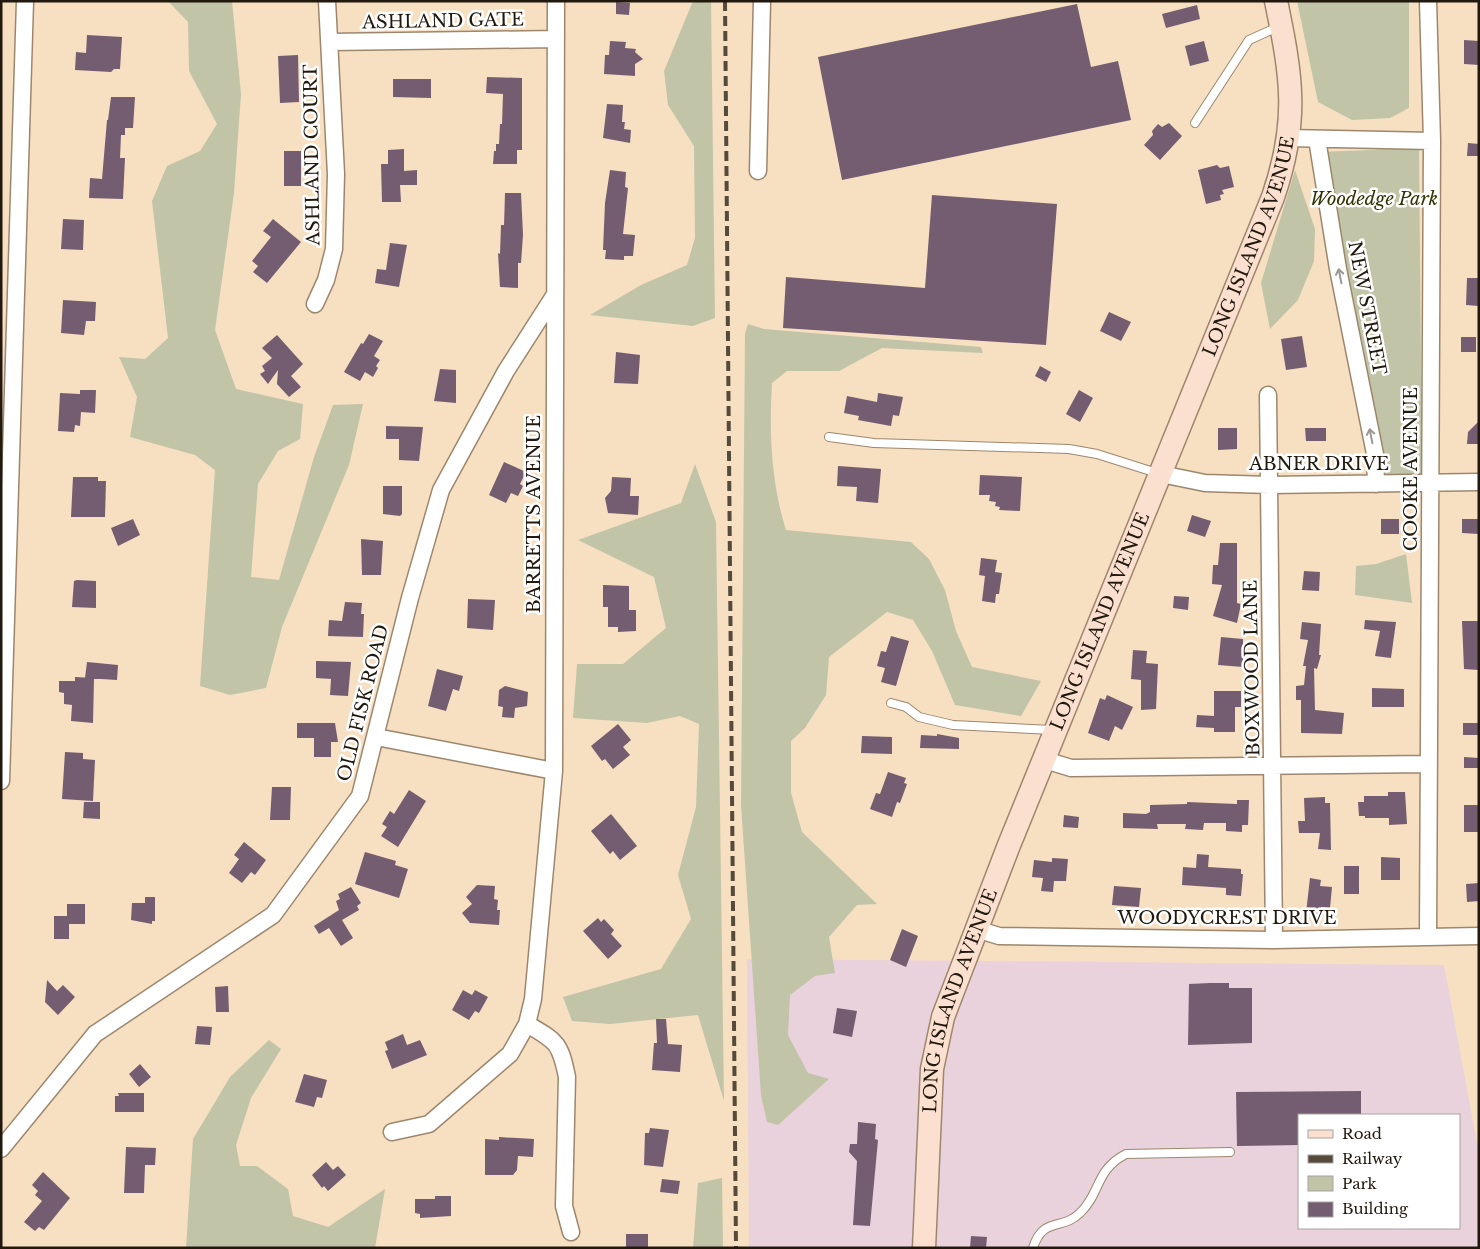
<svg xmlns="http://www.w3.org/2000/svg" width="1480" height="1249" font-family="'Libre Baskerville',serif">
<rect width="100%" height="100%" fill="#f7dfc2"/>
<path fill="#e9d2dc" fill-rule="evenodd" d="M747,959l697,6 35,189v94h-730zM1299,1115h160v113h-160z"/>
<path fill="#c1c4a7" d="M168,1h64l9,93 -7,99 -19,137 21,59 67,15 -3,35 -22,12 -20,33 -7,93 28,3 35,-123 19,-52 30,-1 -14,61 -67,162 -16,61 -36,7 -30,-9 15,-216 -20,-15 -65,-18 7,-40 -18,-40 26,2 23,-21 -16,-137 15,-35 33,-15 17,-27 -28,-53 -1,-49z
M693,1h18l4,317 -22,8 -103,-11 51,-30 46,-20 8,-27 -1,-92 -26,-41 -4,-34z
M1297,1h112v107l-19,10 -38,2 -34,-18z
M1419,148l3,330 -44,-1 -59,-325z
M1295,170l20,59 -1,32 -16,39 -28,29 -9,-46z
M748,324l16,5 217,18 2,6 -101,-5 -43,23h-52l-15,12c-3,49 -1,100 14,147l125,12 18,17 16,31 11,41 16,36 69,14 -20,35 -66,-11 -23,-54 -19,-31 -26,-8 -58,45 -3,38 -21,33 -14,13v52l11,39 75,72 -20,1 -28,32 6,36 -20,3 -25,19 -2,40 20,38 21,6 -51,46 -11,-3 -6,-27 -20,-290 4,-471z
M695,464l21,58 8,579 -26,-86 -88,9 -38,-3 -9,-24 98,-28 30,-50 -13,-44 18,-68 3,-83 -19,-8 -33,7 -74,-5 4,-54h46l43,-36 -12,-51 -76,-37 103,-37z
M1406,554l6,49 -57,-8 1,-29 20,-2z
M269,1040l12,9 -30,49 -15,47 4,21h17l31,23 5,27 35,11 57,-38 -10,59h-189l7,-109 37,-62z
M722,1178l1,70h-30l5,-65z"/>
<path fill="#745d70" d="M616,2l14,1 -1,12 -13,-1z
M1077,4l14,63 27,-6 13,59 -289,60 -24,-123z
M1197,5l3,14 -34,9 -4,-14z
M87,35l35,2 -2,32h-6l-3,3 -36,-2 1,-18 10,1z
M1464,40l15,1v24l-15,-1z
M610,41l16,1 -1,6 11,1 -1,3 8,7 -8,5v12l-31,-2 1,-19h4z
M1204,41l5,20 -19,5 -5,-20z
M298,55l1,47 -19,1 -2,-47z
M487,77l35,1v72h-5v14h-24l1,-13h2v-7h3l1,-20h2l1,-30 -17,-1z
M393,79h38v19l-38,-1z
M111,97h24l-2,31h-8v7h-4l-1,23h5l-2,41 -34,-1 1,-20 12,1 5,-59h1z
M607,104l16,1 -1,17h3l-1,7 7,1 -1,13 -27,-5z
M1169,123l13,13 -22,24 -16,-15 9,-10 -1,-4 6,-7 4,3z
M1468,143l11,1v12h-12z
M404,149v22l13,-1v15h-17l1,17h-19l-1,-38h7v-14z
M284,151h17v35h-17z
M1217,165l3,3 9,-2 5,21 -12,3 2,4 -4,1 1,5 -15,4 -8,-34z
M610,170l16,2 -1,15 3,1 -5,46 12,1 -2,21h-9v4l-19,-1 1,-9h-3l2,-47z
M505,193h16l2,42 -2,28h-3v25l-18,-1 -2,-34 2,1 1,-29h3z
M932,195l125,9 -11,141 -263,-17 3,-51 139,11z
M63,219l21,1 -1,30 -22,-1z
M273,219l28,23 -34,41 -14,-11 5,-6 -6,-5 19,-24 -8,-6z
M390,243l17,2 -8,42 -24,-4 2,-14 9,1z
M1467,278h12v28l-13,-1z
M63,300l33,2 -1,19h-9l-2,14 -23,-2z
M1109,312l22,10 -10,19 -21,-10z
M369,334l14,7 -9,15 6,4 -4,6 2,2 -5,9 -8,-5 -5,9 -16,-9 17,-29 2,1z
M277,335l26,29 -12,12 10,11 -12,10 -12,-13 1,-14 -10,14 -8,-10 5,-3 -3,-5 10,-8 -10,-10z
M1302,336l5,31 -21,3 -5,-31z
M1461,337h15v15h-15z
M616,352l24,3 -2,29 -24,-1z
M1040,366l11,6 -5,10 -11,-6z
M440,369l16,1v33l-22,-2z
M80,390h16l-1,23 -14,-1 -1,14 -5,-1 -1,7 -16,-1 2,-38 20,1z
M1079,390l14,8 -13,24 -14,-8z
M878,393l25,4 -4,19 -6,-1 -2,11 -33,-6 1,-4 -15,-3 3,-17 30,6z
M1479,421v23h-12l1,-12z
M386,426l37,1 -4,34 -20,-1v-21h-13z
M1218,428h19v21l-19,1z
M1305,428h21v13h-20z
M504,462l22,10 -6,12 3,2 -5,10 -7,-3 -5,10 -17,-8z
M838,466l43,3 -3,34 -22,-2 1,-14 -20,-1z
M980,475l42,2 -2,34 -21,-1 1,-3 -5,-1 1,-4 -7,-1 1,-6h-11z
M73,477h25v4h8l-1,36h-34z
M612,477l19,1 -1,18h9l-1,19 -30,-2 -3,-15 6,-7z
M383,486h19v28l-2,2 -17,-2z
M1192,515l19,6 -6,16 -18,-6z
M133,519l7,16 -22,11 -7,-18z
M1381,519h18v15h-18z
M1462,519h17v15l-17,-1z
M361,539l22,2 -2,34h-19z
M1220,543h17v60l4,1 -4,19 -24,-7 9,-31 -10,-1 1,-19h5z
M981,558l16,2 -2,12 7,1 -3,21h-3l-1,9 -13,-2 3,-25 -6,-1z
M1304,571l16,1 -1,19 -17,-1z
M77,580l19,1v27l-24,-1 2,-26z
M603,585l26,1v24h7v21l-18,1v-5h-10v-20h-5z
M1174,596l15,1 -1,13 -15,-2z
M468,599l27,1 -2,30 -26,-2z
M345,602l17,1 -1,11h3l-1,23 -35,-1 1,-16 13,1z
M1365,620l31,2 -5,36 -16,-2 5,-25 -16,-2z
M1462,621h17v49l-15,-1z
M1302,622l19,2 -2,31h2l-4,14 -3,-1 1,42 29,3 -2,21 -41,-1v-33h-5v-14l8,-1 2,-19h-3l5,-26 -8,-1z
M891,636l18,5 -13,45 -15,-4 4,-14 -8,-2 4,-15 5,1z
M1221,637l22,2v28l-25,-2z
M1133,650l14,1 -1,12 12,1 -2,45 -15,1v-30l-10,-1z
M316,661l35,1 -3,34 -18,-1 1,-16 -15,-1z
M87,662l31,3 -1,15 -32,-2z
M437,669l26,7 -4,15 -6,-2 -7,22 -18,-5z
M75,677l19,1 -1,45 -22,-2 1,-16 -8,-1v-11l-5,-1v-11h16z
M505,686l23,6 -1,14 -12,2 -1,10 -12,-1 1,-10 -5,-1 1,-16z
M1372,688l32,1v18h-32z
M1214,691h27v16h-6v25h-21v-4l-18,-1 1,-12 17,1z
M1107,695l26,12 -11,23 -7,-4 -6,15 -21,-8 12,-35 5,2z
M297,723h38l3,19h-7v15h-17v-19h-17z
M1463,723h16v12h-16z
M618,724l13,16 -8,7 7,8 -17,14 -8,-10 -3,2 -11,-15z
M937,734l22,4v11l-39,-1 1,-13 16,1z
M862,736l30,1v17l-31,-1z
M65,752l18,1v6l12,1 -2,41 -31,-2z
M1464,757l15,1v10h-15z
M888,772l18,6 -2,5 3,1 -7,19 -3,-1 -5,15 -22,-8 6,-16 4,1z
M272,787h19l-1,33h-20z
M409,790l17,11 -28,46 -17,-11 6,-9 -5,-3 8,-13 4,3z
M1388,792h17l2,32 -18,1v-7h-24v-2h-6l-1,-14h6v-6h24z
M1325,797v6h5l1,47 -13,-1 2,-16h-21l-1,-12h7l-1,-23z
M1237,800h12l-1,25h-6v7l-16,-1v-8h-22l-1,7 -18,-1 1,-5h-29l1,5 -35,-1v-15l23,1 4,-2v-7l37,-1v-2l50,2z
M84,802h16v17l-17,-1z
M1464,805h15v27h-15z
M611,814l26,32 -17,14 -7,-9 -3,3 -19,-23z
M1064,815l15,2 -1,11 -15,-1z
M244,842l22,18 -11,15 -4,-3 -9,11 -13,-10 10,-14 -5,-4z
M365,852l31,9 -1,4 13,4 -9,29 -44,-14z
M1197,854l12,1 -1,12 33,2v5h2l-2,22 -15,-1v-7l-44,-3 1,-18 13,1z
M1381,857l19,1v22h-19z
M1052,858l16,1 -2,22h-12l-1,11 -12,-1 2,-13 -11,-1 2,-17 18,2z
M1344,866h15v28h-15z
M1310,878l11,2 -1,6 12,1 -2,21 -9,-1 -1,7 -14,-1z
M1479,883v18l-12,1 -1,-18z
M477,885l18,1 -1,13 4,1 -1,10h3l-1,15 -29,-2 -8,-10 10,-9 -6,-7z
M1114,886l27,2 -2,19 -27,-2z
M351,887l10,16 -4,3 2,4 -17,10 11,18 -12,8 -12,-18 -10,6 -5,-8 25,-16 -3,-9 4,-2 -2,-5z
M145,897h10v24h-3v3l-21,-4 1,-17h13z
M67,904h18v20h-16v15h-15v-23h13z
M598,918l3,4 3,-3 10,11 -3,4 11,12 -14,13 -25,-28z
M902,929l16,7 -12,31 -16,-7z
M47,980l10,11 6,-6 12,12 -17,18 -13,-13z
M1210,983h19v5h23v55l-64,2 1,-61z
M228,986l1,26h-13l-1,-25z
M463,990l9,5 3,-5 13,7 -9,16 -4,-2 -6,9 -17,-10z
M837,1008l20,3 -5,26 -19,-4z
M656,1019h10l2,25 14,1 -2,27 -28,-2 2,-27h3z
M197,1026l15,1 -2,18 -15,-1z
M403,1034l4,11 13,-5 7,15 -35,14 -7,-18 3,-1 -3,-8z
M140,1064l11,13 -12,10 -10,-13z
M304,1074l23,6 -5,18 -5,-1 -3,10 -19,-5z
M1361,1091v24h-62v30l-62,1 -1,-54z
M118,1093h26v19h-29v-16h4z
M858,1122l18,2 -1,15 3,1 -8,86 -17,-1 4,-64 -8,-9 1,-8h7z
M650,1128l19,2 -6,37 -19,-2 1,-32h4z
M499,1137l35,2 -1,18 -15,-1 -1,14 -4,5h-28v-36l14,1z
M126,1147l30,1 -1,17h-10l-1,28h-20z
M326,1162l7,8 5,-4 8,9 -18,16 -4,-5 -2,2 -10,-13z
M43,1172l27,26 -26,32 -5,-3 -4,4 -11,-9 18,-21 -7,-6 3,-4 -6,-6z
M662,1179l18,2 -2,13 -18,-2z
M435,1196h16v20l-31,2v-4l-5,-1v-14h20z
M626,1234h22v14h-22z
M971,1236l16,1 -1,11h-16z"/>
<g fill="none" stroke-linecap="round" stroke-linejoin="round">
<defs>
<path id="lane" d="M1195,123l54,-83 31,-14
M829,437l45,6 195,6 28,5 60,19
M891,703l15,4 13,10 34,8 100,5
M1033,1248c10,-32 29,-17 47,-35 21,-20 15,-43 46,-59l104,-2"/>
<path id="street" d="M1428,1l4,140 -4,796
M330,42l226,-3
M1288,138l144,3
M1317,139l21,130 37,185 1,30
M758,171l4,-170
M315,304l11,-24 8,-31 2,-75 -9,-173
M1268,395l6,545
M1161,474l44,9 64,2 210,-3
M376,737l178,34
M1045,760l26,8 357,-4
M1,781l24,-780
M976,929l23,7 275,4 205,-4
M527,1024c29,17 33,18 40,53l-3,129 7,26
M392,1132l37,-8 81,-70 17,-30 6,-25 21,-228 2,-770
M1,1149l94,-115 178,-119 87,-119 50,-198 31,-108 65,-119 48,-75"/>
<g id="secondary">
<path id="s1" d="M924,1248l8,-179 11,-52 66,-172 264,-648c26,-76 19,-119 3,-196"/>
</g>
</defs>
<use href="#lane" stroke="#9d876c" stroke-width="10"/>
<use href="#street" stroke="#9d876c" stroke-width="19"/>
<use href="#secondary" stroke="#9d876c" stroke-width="25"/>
<use href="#lane" stroke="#fff" stroke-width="8"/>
<use href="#street" stroke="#fff" stroke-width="16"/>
<use href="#secondary" stroke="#fbe0d0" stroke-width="22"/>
<path stroke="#564a3b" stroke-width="4" stroke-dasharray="10 5" stroke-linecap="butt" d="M725,1l11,1247"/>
</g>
<defs><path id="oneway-shaft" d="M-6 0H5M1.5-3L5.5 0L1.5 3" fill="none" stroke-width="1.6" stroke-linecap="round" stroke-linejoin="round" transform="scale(1.25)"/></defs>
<g stroke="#9b9893">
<use href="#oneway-shaft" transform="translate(1340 276) rotate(-101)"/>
<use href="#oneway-shaft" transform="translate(1371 436) rotate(-101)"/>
</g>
<g text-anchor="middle" stroke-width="5" stroke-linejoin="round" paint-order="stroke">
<g font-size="18" fill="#21190e" stroke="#fff">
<text transform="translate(443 21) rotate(-1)" y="6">ASHLAND GATE</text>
<text transform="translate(312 155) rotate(-91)" y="6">ASHLAND COURT</text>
<text dy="6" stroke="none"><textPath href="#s1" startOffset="1062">LONG ISLAND AVENUE</textPath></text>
<text transform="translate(1367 308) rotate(79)" y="6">NEW STREET</text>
<text x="1319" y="470">ABNER DRIVE</text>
<text transform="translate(1411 469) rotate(-90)" y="6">COOKE AVENUE</text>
<text transform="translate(534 514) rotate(-90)" y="6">BARRETTS AVENUE</text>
<text dy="6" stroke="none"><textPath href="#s1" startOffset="658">LONG ISLAND AVENUE</textPath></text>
<text transform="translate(1252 668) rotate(-91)" y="6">BOXWOOD LANE</text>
<text transform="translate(363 703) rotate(-76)" y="6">OLD FISK ROAD</text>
<text x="1227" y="924">WOODYCREST DRIVE</text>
<text dy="6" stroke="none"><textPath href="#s1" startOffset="252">LONG ISLAND AVENUE</textPath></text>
</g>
<g font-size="18" font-style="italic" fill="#303200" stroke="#fff">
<text x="1374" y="205">Woodedge Park</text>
</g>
</g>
<rect width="1480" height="1249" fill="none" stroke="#21190e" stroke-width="5"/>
<rect x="1298" y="1114" width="162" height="115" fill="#ffffff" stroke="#a6a39f"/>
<rect x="1308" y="1130" width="25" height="8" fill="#fbe0d0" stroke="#a6a39f"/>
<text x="1342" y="1139" font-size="15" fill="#21190e">Road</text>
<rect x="1308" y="1155" width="25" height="8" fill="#564a3b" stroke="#a6a39f"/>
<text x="1342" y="1164" font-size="15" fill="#21190e">Railway</text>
<rect x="1308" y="1176" width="25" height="15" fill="#c1c4a7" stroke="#a6a39f"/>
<text x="1342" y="1189" font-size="15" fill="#21190e">Park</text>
<rect x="1308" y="1202" width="25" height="15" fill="#745d70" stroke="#a6a39f"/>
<text x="1342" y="1214" font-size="15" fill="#21190e">Building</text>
</svg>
